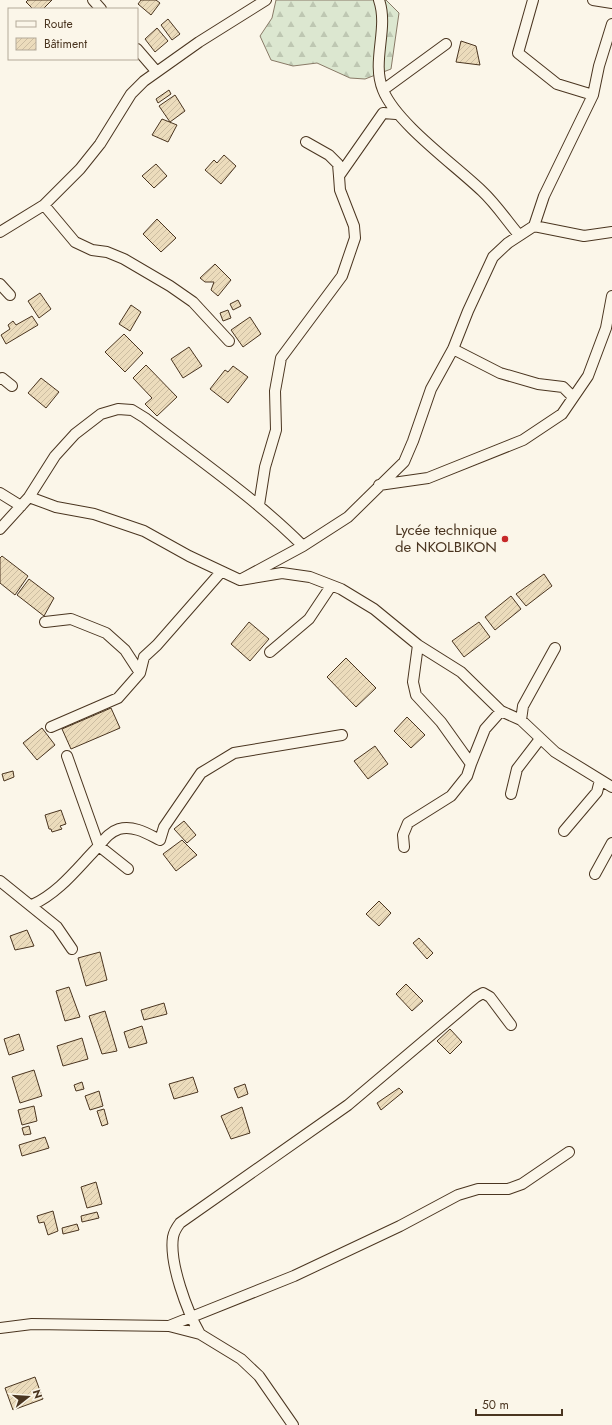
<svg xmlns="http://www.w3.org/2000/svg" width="612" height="1425" font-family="Jost,sans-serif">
<defs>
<pattern id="forest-firs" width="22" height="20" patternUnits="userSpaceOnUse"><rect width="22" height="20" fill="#dce7d0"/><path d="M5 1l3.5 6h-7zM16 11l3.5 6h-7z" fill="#bec7b2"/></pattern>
<pattern id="building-hatch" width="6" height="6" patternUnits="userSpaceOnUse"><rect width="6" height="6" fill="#ecdcbc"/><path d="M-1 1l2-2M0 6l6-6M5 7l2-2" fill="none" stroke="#ccbda1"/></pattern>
</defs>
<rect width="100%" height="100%" fill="#fbf6e9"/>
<path fill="url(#forest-firs)" stroke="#887966" d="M276,0h110l13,13 -8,56 -26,10 -15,-1 -33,-15 -24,3 -22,-6 -11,-24 12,-18z"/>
<path fill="url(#building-hatch)" stroke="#4a3520" d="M28,0h24l-9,9h-10l-7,-7z
M141,0h15l4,3 -9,12 -13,-11z
M168,19l12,15 -8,6 -11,-15z
M157,28l11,13 -13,11 -10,-13z
M461,41l15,5 4,19 -24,-3z
M169,90l2,4 -13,9 -2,-4z
M175,95l10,16 -15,11 -11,-16z
M162,119l15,6 -9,17 -16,-7z
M224,155l12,11 -15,18 -16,-14 9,-10 3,3z
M156,164l11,12 -13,12 -12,-12z
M157,219l19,19 -15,14 -18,-18z
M215,264l16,16 -13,16 -7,-6 3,-8h-9l-5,-4z
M40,293l11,16 -12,9 -11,-17z
M238,300l3,6 -8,4 -3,-6z
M131,305l10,7 -11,19 -11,-7z
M228,310l3,8 -8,3 -3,-8z
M32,316l6,9 -32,19 -5,-9 9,-6 -2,-4 5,-4 3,4z
M250,317l11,17 -18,13 -12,-17z
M124,334l19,19 -18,19 -20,-20z
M189,347l13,19 -19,12 -12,-19z
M146,365l31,32 -20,19 -12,-12 7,-6 -19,-20z
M233,366l15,11 -20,26 -18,-14 15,-19 3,2z
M41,378l18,14 -13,16 -18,-15z
M2,556l26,20 -13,19 -15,-12v-25z
M544,574l8,12 -26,20 -10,-12z
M29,579l25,19 -10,18 -27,-21z
M511,596l10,13 -26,21 -10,-13z
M249,622l20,17 -19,22 -19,-17z
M479,622l11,15 -26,20 -12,-16z
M346,658l30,30 -20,19 -29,-30z
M111,708l9,20 -49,21 -9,-20z
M407,717l18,18 -14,13 -17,-17z
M42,728l13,17 -18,15 -14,-17z
M375,746l13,18 -20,15 -14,-18z
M13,771l1,6 -10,4 -2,-7z
M61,810l5,14 -6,2 2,3 -10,3 -1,-3h-2l-4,-14z
M184,821l12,14 -9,8 -13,-14z
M182,840l15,15 -21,16 -13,-17z
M379,901l12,12 -12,13 -13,-12z
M27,930l7,16 -19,4 -5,-14z
M419,938l14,15 -6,6 -14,-16z
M100,952l7,28 -21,6 -8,-28z
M406,984l17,17 -11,10 -16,-17z
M69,987l11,30 -15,4 -9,-30z
M164,1003l3,11 -23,6 -3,-10z
M105,1011l12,40 -15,3 -13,-38z
M142,1026l5,17 -18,5 -5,-16z
M450,1029l12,13 -12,12 -13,-13z
M19,1034l5,16 -15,5 -5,-16z
M82,1038l6,21 -25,7 -6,-20z
M34,1070l8,26 -22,7 -8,-26z
M193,1077l5,15 -24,7 -5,-15z
M82,1082l2,7 -8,2 -2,-6z
M245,1084l3,10 -10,4 -4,-10z
M399,1088l4,4 -22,18 -4,-7z
M99,1091l4,15 -13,4 -5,-14z
M34,1106l3,15 -15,4 -4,-15z
M242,1107l8,26 -19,6 -10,-23z
M104,1109l4,15 -6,2 -5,-15z
M29,1126l2,8 -7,1 -2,-7z
M45,1137l4,11 -27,8 -3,-11z
M96,1182l6,22 -15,4 -6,-21z
M53,1211l5,20 -10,4 -4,-13 -5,1 -2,-7z
M97,1212l2,6 -17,4 -1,-6z
M77,1224l2,6 -16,4 -1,-6z
M35,1377l8,22 -30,11 -8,-22z"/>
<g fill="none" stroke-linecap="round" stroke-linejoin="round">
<defs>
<path id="street" d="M93,0l8,9
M379,0c10,29 -8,61 4,90 13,33 72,75 99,101 14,13 25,30 37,44
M533,0l-15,53 39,31 36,11
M593,0l19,3
M137,49l19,22
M383,90l63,-46
M306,142l23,13 9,9 1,12
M44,205l31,37 17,8 15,2 17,7 46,27 23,16 36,39
M534,226l50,10 28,-4
M0,232l44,-27 36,-36 20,-25 31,-50 13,-13 55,-39 67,-42
M0,284l10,11
M453,349l47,24 38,11 25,3 10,10
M0,379l2,-1 10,8
M379,485l49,-7 95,-38 39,-26 26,-38 18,-48 6,-32
M0,493l21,13
M29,497l27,10 38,7 50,17 45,25 51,24 42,-7 28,4 31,12 33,20 44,36 43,27 40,39 20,9 34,32 57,35
M259,505l6,-38 11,-37 -1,-39 6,-33 61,-82 13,-38 -1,-12 -14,-36 -1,-14 44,-63 13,1
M0,529l29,-32 26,-41 20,-22 26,-20 17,-5 14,1 13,8c54,42 110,80 158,128
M240,580l63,-34 45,-29 56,-55 9,-21 18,-52 22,-40 15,-38 25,-54 15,-14 26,-17 10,-30 49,-101 6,-29 13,-42
M45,622l26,-3 35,14 19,17 15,23
M270,652l39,-33 22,-33
M521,720l2,-14 32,-58
M51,727l67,-29 22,-25 4,-16 13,-12 64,-73
M67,756l32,90 29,23
M471,764l14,-35 16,-18
M511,794l6,-25 23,-30
M564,831l33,-39 3,-12
M404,847l-1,-12 5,-12 43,-27 16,-20 4,-12 -30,-42 -25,-27 -3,-13 5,-37
M595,874l17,-31
M0,881l57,46 15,22
M32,905c26,-12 43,-34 62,-54 9,-9 13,-18 25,-22 15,-4 29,5 41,11l4,-13 37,-54 33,-20 108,-18
M169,1326l125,-50 106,-50 58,-31 20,-6h30l14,-5 47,-32
M0,1328l32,-4 137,2 31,8 41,25 18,17 34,49
M200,1334c-13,-23 -31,-71 -27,-97 1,-6 4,-10 7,-14l168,-118 128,-108 7,-4 7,4 21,28"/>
</defs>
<use href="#street" stroke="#4a3520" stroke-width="12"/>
<use href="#street" stroke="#fbf6e9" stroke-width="10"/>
</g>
<circle fill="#c62828" stroke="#fbf6e9" stroke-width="1.5" cx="505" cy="539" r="4"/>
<g text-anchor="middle" stroke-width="3" stroke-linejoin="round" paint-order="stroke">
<g font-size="15" fill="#4a3520" stroke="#fbf6e9" text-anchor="end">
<text x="497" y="535">Lycée technique<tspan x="497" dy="17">de NKOLBIKON</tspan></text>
</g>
</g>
<rect x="8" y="8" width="130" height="52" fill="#fbf6e9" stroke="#b4a999"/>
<rect x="16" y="21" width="20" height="6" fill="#fbf6e9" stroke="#b4a999"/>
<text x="44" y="28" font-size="12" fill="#4a3520">Route</text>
<rect x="16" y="38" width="20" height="12" fill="url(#building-hatch)" stroke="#b4a999"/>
<text x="44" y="48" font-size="12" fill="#4a3520">Bâtiment</text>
<g transform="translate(28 1397) rotate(73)" stroke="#fbf6e9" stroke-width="3" paint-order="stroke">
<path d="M0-3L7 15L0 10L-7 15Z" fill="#4a3520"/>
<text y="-6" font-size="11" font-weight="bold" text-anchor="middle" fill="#4a3520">N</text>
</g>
<path d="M476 1409v6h86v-6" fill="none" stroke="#4a3520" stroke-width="2"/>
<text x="482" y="1409" font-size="12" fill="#4a3520" stroke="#fbf6e9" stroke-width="3" paint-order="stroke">50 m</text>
</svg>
